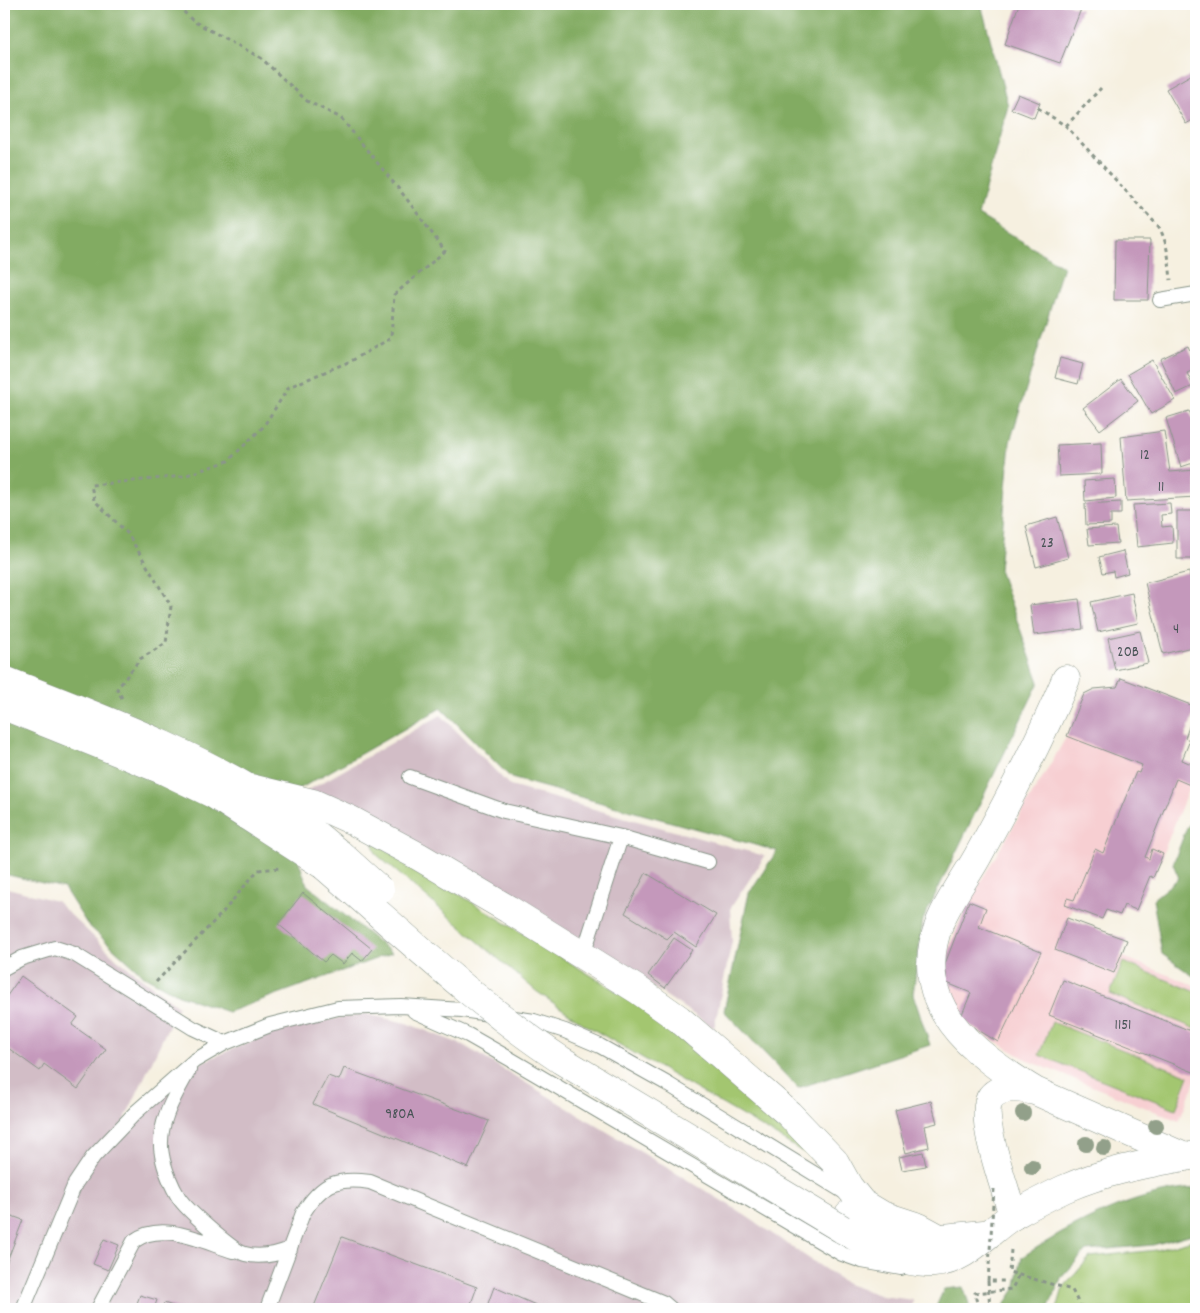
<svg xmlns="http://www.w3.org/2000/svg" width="1200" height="1313" font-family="Dekko,sans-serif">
<rect width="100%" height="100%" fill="#fff"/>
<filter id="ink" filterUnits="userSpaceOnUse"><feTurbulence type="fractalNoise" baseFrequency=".02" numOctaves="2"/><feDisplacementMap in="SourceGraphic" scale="10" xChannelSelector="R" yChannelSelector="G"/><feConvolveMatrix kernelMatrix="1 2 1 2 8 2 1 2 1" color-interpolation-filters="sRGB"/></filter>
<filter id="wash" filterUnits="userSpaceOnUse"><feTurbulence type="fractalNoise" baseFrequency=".0096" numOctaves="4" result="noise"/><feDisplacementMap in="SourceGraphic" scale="20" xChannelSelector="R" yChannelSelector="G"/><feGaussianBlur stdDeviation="1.12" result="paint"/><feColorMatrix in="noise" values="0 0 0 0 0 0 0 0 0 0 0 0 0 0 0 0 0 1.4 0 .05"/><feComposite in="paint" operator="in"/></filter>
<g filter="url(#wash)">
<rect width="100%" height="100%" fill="#f6f0e0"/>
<path fill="#f7cfd2" d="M1121,678l75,29 -11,31 5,2 -8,20 14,6v4l-43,108 -4,-1 -13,33 -12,-5 -4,10 -14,-5 -4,9 -30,-11 -4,10 53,38 75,30v93l-17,42 -150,-60 -44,-26 -25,-16 -6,-10 -12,-46 27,-62 98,-165 17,-42 10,-5 23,-2z"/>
<path fill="#d2bdc6" d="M441,715l69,71 255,70 -35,53 2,32 -18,87 -118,-79 -289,-158z
M4,887l52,14 61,58 61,47 -64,136 46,-46 42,-34 69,-29 56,-13 39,-6 40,9 57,22 271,163 113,76 35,12 31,4 -2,9h-907z"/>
<path fill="#a3c670" stroke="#618252" d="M373,844h4l272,167 128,108 44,44 -61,-37 -176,-102 -48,-33 -160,-137z
M1123,962l73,30v37l-86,-35z
M1052,1022l137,54 -13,33 -137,-54z
M1196,1239v70h-139l6,-21 27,-31 67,-7z"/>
<path fill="#82ab62" stroke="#50744b" d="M4,4h977l27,102 -30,109 85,51 -53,176 -11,128 40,112 -116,238 -10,74 17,51 -132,43 -74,-77 25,-118 28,-42 -266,-73 -70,-70 -163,93 29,84 85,68 -164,59 -49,-17 -35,-19 -57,-52 -23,-36 -60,-14z
M1196,817v161l-34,-24 -9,-55 26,-21 -6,-14 14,-37z
M1196,1188v45l-43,12 -67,6 -25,27 -13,31h-46l13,-20 7,-32c51,-33 112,-65 174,-69z
M963,1287l8,22h-36l9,-20z"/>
<g id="blocks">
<path fill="#c498bb" d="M1019,4h48l14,5 -21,54 -55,-19z
M1196,72v46l-10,6 -20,-35z
M1018,94l22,9 -6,15 -23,-9z
M1115,240h35l-2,60h-34z
M1188,346l8,18v5l-9,4 6,13 -17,8 -16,-35z
M1060,358l23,6 -5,20 -23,-6z
M1152,360l23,40 -24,14 -23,-40z
M1121,379l17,22 -38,29 -17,-22z
M1189,411l7,13v38l-15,5 -15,-49z
M1164,431l6,41 26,-2v27l-70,4 -5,-64z
M1101,443l1,31 -43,2 -2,-31z
M1115,479l1,19 -31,3 -1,-20z
M1121,502v12h-10v10l-25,1 -1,-21z
M1170,503l1,11 -10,1 1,12 10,-1 1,17 -36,4 -4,-42z
M1177,511h19l-1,48h-18z
M1057,517l11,41 -32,9 -10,-41z
M1116,527l2,16 -29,2 -2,-16z
M1123,551l5,22 -14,4 -1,-6 -10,2 -4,-16z
M1189,572l3,13 4,-1v62l-33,8 -18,-71z
M1132,593l6,30 -40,9 -7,-30z
M1079,599l4,30 -49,6 -4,-30z
M1140,631l8,32 -33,7 -7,-32z
M1121,678l75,29 -11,31 5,2 -8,20 14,6v4l-6,15 -14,-6 -31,78 4,2 3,-10 11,5 -10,24 -3,-2 -14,34 -12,-5 -4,10 -14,-5 -4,9 -37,-14 2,-7 7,2 21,-51 8,4 33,-81 3,1 3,-8 -75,-29 17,-42 10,-5 23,-2z
M646,873l70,42 -20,32 -22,-15 -7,7 -42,-26z
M303,893l69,56 -10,12 -10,-8 -9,11 -12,-9 -7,7 -46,-38z
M969,901l17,7 -7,19 62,25 -43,90 -38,-23 11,-26 -24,-10 -2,-19z
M1067,918l60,22 -13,33 -59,-23z
M674,938l18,12 -27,38 -17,-13z
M21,976l57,41 -6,8 34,24 -28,40 -34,-25 -4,7 -36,-26v-45z
M1063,980l133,53v40l-147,-58z
M344,1068l145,53 -21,47 -155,-64 15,-28 11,4z
M931,1101l6,22 -12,3 4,21 -23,6 -11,-43z
M923,1152l3,14 -24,4 -3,-13z
M4,1213l19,7 -19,49z
M342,1237l135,50 -8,22h-156z
M104,1239l15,6 -11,25 -15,-6z
M494,1287l51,22h-59z
M140,1295l17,5 -3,9h-19z
M164,1303l18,6h-20z"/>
</g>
</g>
<g filter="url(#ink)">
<use href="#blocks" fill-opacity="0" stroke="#8a968a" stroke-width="1"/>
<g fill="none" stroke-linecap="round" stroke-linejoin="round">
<defs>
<path id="service" d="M1160,300l36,-6
M410,777l94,34 117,26 87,25
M583,955l38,-118
M4,968l18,-10 33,-10 19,6 119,74 32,15
M414,1011l54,24 42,24 332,195 20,7 39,7
M189,1070c-14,25 -33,55 -27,85 2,13 10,32 17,43 7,11 54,53 66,56 15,4 30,1 45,-5
M23,1309l52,-125 18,-27 43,-45 58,-51 31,-18 45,-18 68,-17 63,-2 61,4 72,11 31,10 35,15 66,37 180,110
M98,1309l36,-68c28,-21 69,1 99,10
M267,1309l36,-96c18,-29 33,-36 67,-31l294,121 7,6"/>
<path id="minor" d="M251,788l62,15 38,17 67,36 90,53 130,81 41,29 110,95 46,48 14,25 13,16 20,12 37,12 22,12
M1035,1091c-63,-38 -128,-87 -95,-169 10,-25 28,-47 40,-70 31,-56 61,-114 86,-173
M1013,1216c-6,-23 -36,-101 -22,-119 10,-12 31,-9 44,-6l150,66"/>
<path id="tertiary" d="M4,680c92,36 204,77 285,134 18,12 34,27 51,40
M4,706l161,65 48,23 110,71
M849,1214l50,23 24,3 61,-6
M842,1229c28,16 59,36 92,34 32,-2 54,-32 80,-48 16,-9 33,-18 50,-26 42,-19 87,-26 132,-34"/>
</defs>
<use href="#service" stroke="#8a968a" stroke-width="16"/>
<use href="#minor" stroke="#8a968a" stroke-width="29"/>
<use href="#tertiary" stroke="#8a968a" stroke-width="29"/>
<path stroke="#8a968a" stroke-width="3" stroke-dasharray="4 4" stroke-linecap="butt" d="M1038,108l28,18 93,101c9,17 10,34 12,53
M1066,126l35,-38
M122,698l-5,-9 23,-30 26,-16 5,-37 -43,-72 -34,-34 -3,-15 93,-9 44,-15 35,-34 26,-40 64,-27 38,-22 3,-43 51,-44 -39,-53 -65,-80 -34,-17 -46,-43 -68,-37 -17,-17
M156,982l67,-70 35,-42 22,-2
M1011,1250l-2,22 63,18 8,16 30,3
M978,1309l-3,-16 37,-4 6,-13"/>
<use href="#service" stroke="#fff" stroke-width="14"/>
<use href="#minor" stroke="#fff" stroke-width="28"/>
<use href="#tertiary" stroke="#fff" stroke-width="28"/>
<defs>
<path id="tertiary-bridge" d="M340,854l40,36
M323,865c78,67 152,138 238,195l281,169"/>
</defs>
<use href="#tertiary-bridge" stroke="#8a968a" stroke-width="29" stroke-linecap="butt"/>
<path stroke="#8a968a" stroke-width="3" stroke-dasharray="4 4" stroke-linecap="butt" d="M994,1189l-6,92h16
M988,1281l2,28"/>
<use href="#tertiary-bridge" stroke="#fff" stroke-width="28"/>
</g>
<g fill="#92a08a">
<circle cx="1023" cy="1113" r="8"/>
<circle cx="1156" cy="1126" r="8"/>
<circle cx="1086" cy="1144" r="8"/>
<circle cx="1104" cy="1148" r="8"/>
<circle cx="1032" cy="1167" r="8"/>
</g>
</g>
<g text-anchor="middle" stroke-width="4" stroke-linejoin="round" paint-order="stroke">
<g font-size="15" fill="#485456">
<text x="1145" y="459">12</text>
<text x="1161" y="491">11</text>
<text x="1047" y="547">23</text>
<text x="1176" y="633">4</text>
<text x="1128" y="656">20B</text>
<text x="1123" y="1029">1151</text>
<text x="400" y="1118">980A</text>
</g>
</g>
<rect width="1200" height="1313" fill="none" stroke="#fff" stroke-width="20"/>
</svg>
